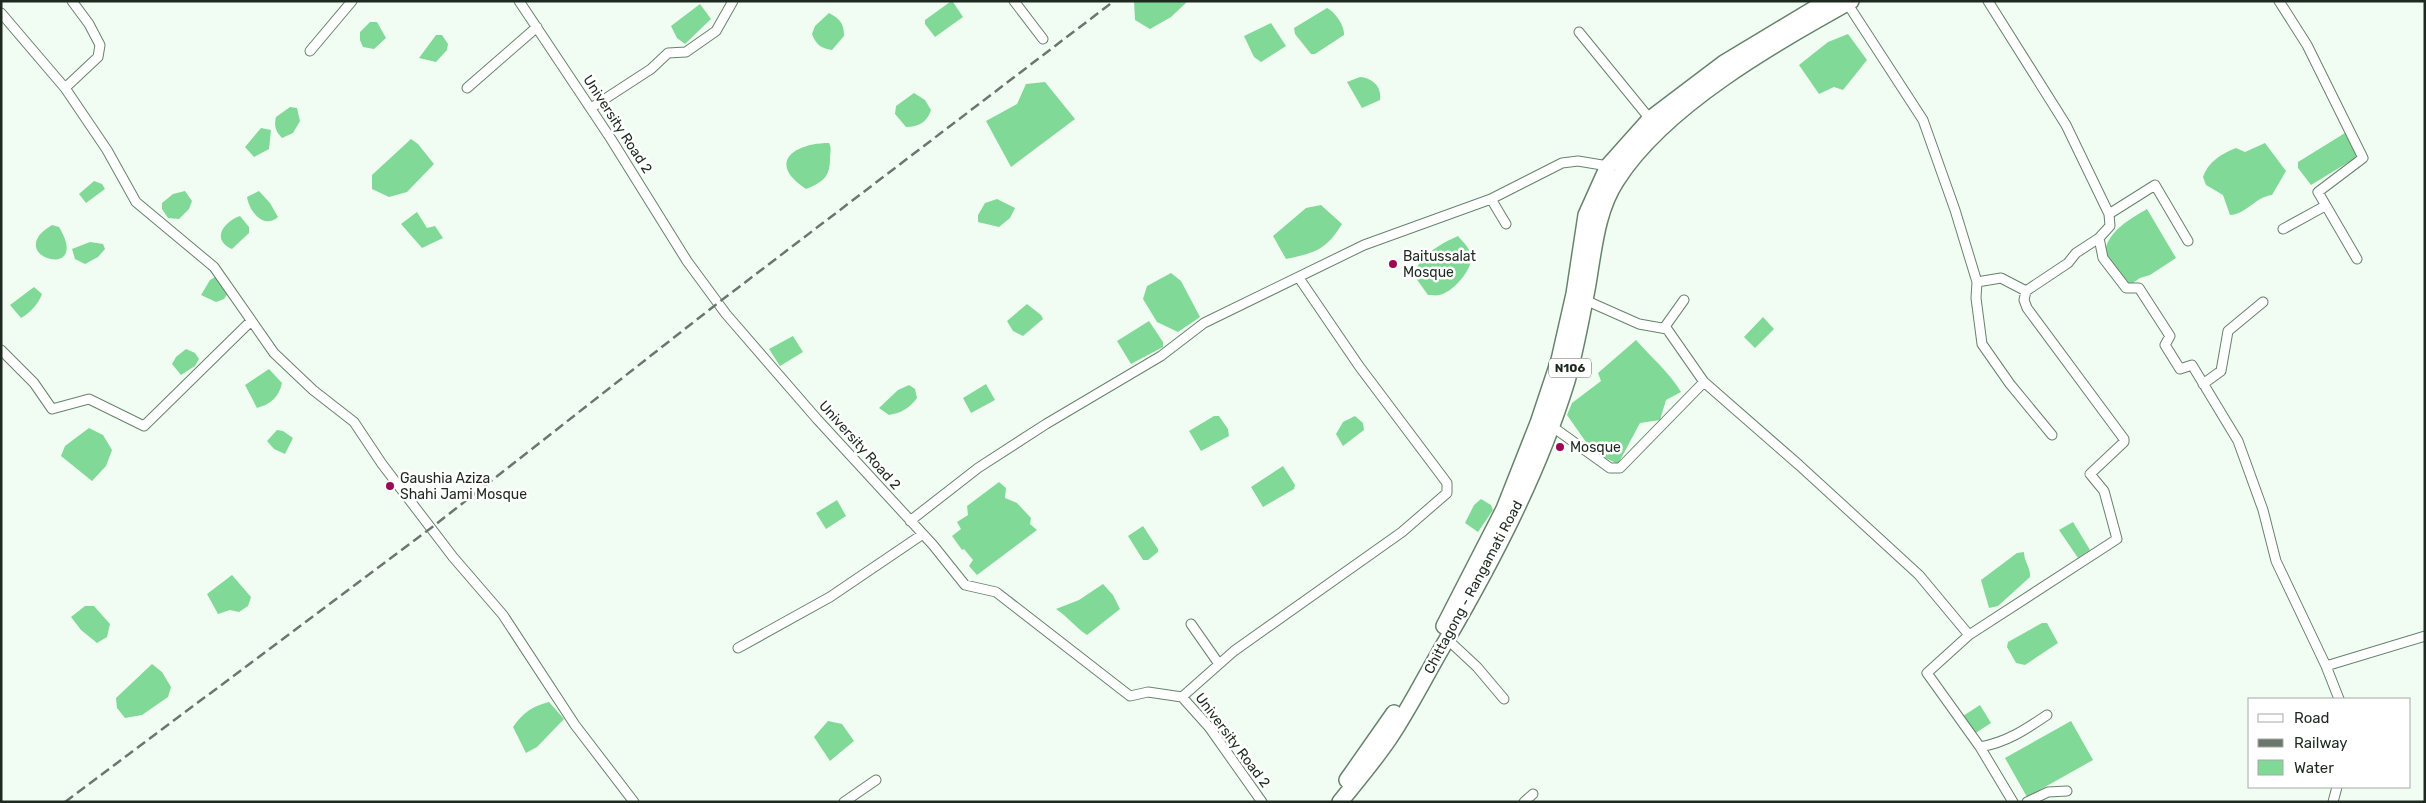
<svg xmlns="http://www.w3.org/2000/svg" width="2426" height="803" font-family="Rubik,sans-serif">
<rect width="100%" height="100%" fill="#f1fdf3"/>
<path fill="#80d996" d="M1134,1h54l-17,16 -21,12 -15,-9z
M950,2h3l10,15 -28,20 -10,-13v-4z
M700,4l11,15 -26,25 -8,-6 -6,-12z
M1327,8c8,4 18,18 17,27l-29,19h-4l-16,-20 -1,-6z
M829,13c11,6 15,10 15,23l-12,14c-11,-2 -16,-5 -20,-16l3,-8z
M370,22h7l9,16 -12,11 -11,-2 -3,-7v-8z
M1271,23l15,23 -25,16 -7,-5 -10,-21z
M1848,34l19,26 -24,30 -9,-3 -15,7 -20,-29 29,-23z
M436,35h6l6,9 -1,6 -11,12 -17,-4z
M1360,77c12,1 22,9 20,23l-18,8 -15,-26z
M1045,82l30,37 -64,48 -25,-46 31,-17 9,-20z
M914,93l11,7 6,10c-4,12 -12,17 -25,17l-11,-13 1,-8z
M290,107l7,1 3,13 -7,12 -11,5c-7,-7 -8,-13 -6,-21z
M261,128l10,2 -2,19 -15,8 -9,-10z
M2345,133l12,24 -46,28 -13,-17v-6z
M411,139l7,5 16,20 -27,28 -18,5 -17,-8v-14z
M829,143c3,6 1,9 1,16 0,18 -7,23 -24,30 -40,-26 -12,-46 23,-46z
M2265,143l21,28 -14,24c-17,2 -25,19 -42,20l-7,-20 -17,-10 -3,-8c5,-15 18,-23 33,-29l9,4z
M94,181l8,3 3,5 -19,14 -7,-9z
M185,191l7,10 -3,8 -10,10 -11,-1 -6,-9v-6l11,-9z
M259,191l11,12 8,14c-14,13 -29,-6 -31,-20z
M997,199l18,9 -5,10 -11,9 -21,-5v-7l7,-12z
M1321,205l21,19c-16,26 -27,29 -56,35l-13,-23 33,-28z
M2147,209l29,49 -26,17 -10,3 -10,7 -7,-3 -18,-30c3,-21 25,-33 42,-43z
M417,212l10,16 8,-2 8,12 -21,10 -21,-24z
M240,216l9,11v6l-17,16c-21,-9 -9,-27 8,-33z
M52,225l7,2c34,56 -59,29 -7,-2z
M1458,236c5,6 11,11 13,19 3,14 -19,38 -32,40 -3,1 -8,0 -11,0l-15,-21c10,-20 25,-29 45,-38z
M90,242l13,2 2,5 -7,8 -13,7 -10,-5 -3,-10z
M1171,273l10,8 19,36 -22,15 -21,-10 -14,-23 4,-13z
M215,277l8,7 5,9 -4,6 -8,3 -15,-7 9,-15z
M34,287l8,7c-4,10 -11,18 -21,24l-11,-13z
M1027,304l14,11 2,4 -20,17 -10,-5 -6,-10z
M1763,317l11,12 -19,19 -11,-11z
M1149,321l14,21v5l-32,17 -14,-23z
M793,336l10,16 -23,14 -11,-17z
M1636,340c15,17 34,33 45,52l-15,8 -6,20 -20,3 -22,41 -25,-12 -26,-37 5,-12 29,-22 -3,-8z
M186,349l9,4 4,6 -4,7 -14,9 -9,-11 4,-7z
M269,369l13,14c-3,14 -11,21 -25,25l-12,-23z
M986,384l9,16 -24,13 -8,-15z
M909,385l6,4 2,9c-7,10 -16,15 -28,17l-10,-7 19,-18z
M1214,416h5l9,13 1,7 -28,15 -12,-20z
M1355,416l8,7 1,7 -21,16 -7,-12 7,-12z
M89,428l14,7 9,15 -6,16 -14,15 -31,-25 4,-10z
M277,430l6,1 10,7 -8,16 -11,-5 -7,-8z
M1283,466l12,19 -1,4 -31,18 -12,-20z
M999,482l7,6 -1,10 12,5 14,15 -1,6 7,6 -60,45 -8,-9 4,-6 -9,-11 -2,1 -10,-14 9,-7 -4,-7 11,-7 -1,-9z
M1481,499l10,6 2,5 -15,22 -13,-9 9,-18z
M837,500l9,16 -20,13 -10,-16z
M2073,522l17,28 -12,8 -19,-28z
M1143,526l15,23v3l-10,8h-5l-15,-24z
M2024,552c0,10 7,16 6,25l-32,29 -9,2 -8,-28 36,-27z
M232,575l19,22 -3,9 -9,6 -9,-2 -12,4 -11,-20z
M1103,584l10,11 7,14 -33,26c-12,-8 -19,-18 -31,-26l23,-9z
M85,606h9l16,18 -3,13 -10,6 -16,-13 -10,-13z
M2042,623h5l11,20 -33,22 -9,-2 -9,-16 1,-5z
M152,664l10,8 9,15 -3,10 -26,18 -17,3 -8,-10 -1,-10z
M549,702l15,17 -27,28 -11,6 -13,-26c10,-14 19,-21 36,-25z
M1980,705l11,18 -17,11 -11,-18z
M828,721l14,3 12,17 -24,20 -16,-24z
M2071,721l22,39 -66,37 -22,-39z"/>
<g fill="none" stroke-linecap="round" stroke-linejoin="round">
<defs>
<path id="street" d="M72,1l17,23 11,21 -2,12 -33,31 42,62 29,52 78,65 60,86 39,37 41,32 28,42 71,93 50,58 72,110 59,77
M519,1l92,138 76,122 39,53 91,105 116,126 32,40 31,7 134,104 18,-4 34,5 27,30 53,75
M1014,1l29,38
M1988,1l78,124 43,89 1,12 -11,12 -23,15 -8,10 -42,28
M2279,1l28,44 56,113 -45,34 39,67
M1847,3l76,117 32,90 22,72 24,-4 25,13 -2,9 3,8 97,131v3l-34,32 14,17 13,48 -148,96
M1,13l64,75
M1579,32l71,87
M310,51l42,-50
M467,88l70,-61
M591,108l60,-39 17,-16 18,-1 30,-21 17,-30
M1491,199l15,25
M2109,214l46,-29 33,56
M2283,229l42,-23
M2099,238l4,20 23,30h13l31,48 -5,9 15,24 12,-4 46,76 25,69 13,51 50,105 13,33
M1977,282l-1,16 6,46 28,40 42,51
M1585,300l54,24 28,5 37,53 95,83 120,110 50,60 -42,38 53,74 33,55
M1664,328l20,-28
M1,350l33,33 18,26 37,-10 55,27 107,-105
M2203,384l18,-13 7,-40 35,-29
M1550,425l60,43h10l84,-86
M910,521l68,-53 68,-44 115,-68 43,-33 160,-78 127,-46 71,-36 16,-2 30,5
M1191,624l28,40
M1447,639l30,28 27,32
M738,648l92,-51 93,-63
M2326,666l99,-30
M1182,697l52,-46 168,-119 45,-39v-10l-88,-117 -60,-88
M1980,747c27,-5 45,-17 67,-32
M844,802l32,-22
M1524,802l9,-8
M2027,802l21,-10 19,-1
M2333,802l4,-15"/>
<path id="highway" d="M1444,626l60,-117 34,-86 21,-63 15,-66 12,-79 22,-49 42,-47 74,-56 103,-62
M1347,780l47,-67
M1340,802c17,-21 34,-41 49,-63 21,-31 38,-66 57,-98 48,-83 93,-169 121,-260 9,-32 15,-65 21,-97 6,-35 9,-74 29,-104 48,-75 157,-136 234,-179"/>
</defs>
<use href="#street" stroke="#67836c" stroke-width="11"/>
<use href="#highway" stroke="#67836c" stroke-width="18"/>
<use href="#street" stroke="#fff" stroke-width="9"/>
<use href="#highway" stroke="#fff" stroke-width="15"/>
<path stroke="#6b776d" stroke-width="2.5" stroke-dasharray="10 5" stroke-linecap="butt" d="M65,802l366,-274 287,-225 396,-302"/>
</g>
<g fill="#9e0852" stroke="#fff" stroke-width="2">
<circle cx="1393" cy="264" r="5"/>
<circle cx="1560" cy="447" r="5"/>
<circle cx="390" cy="486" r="5"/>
</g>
<g text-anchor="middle" stroke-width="5" stroke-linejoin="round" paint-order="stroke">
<rect fill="#fff" stroke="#626a63" stroke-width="1" x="1549" y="358.5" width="42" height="19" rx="4"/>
<g font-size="12" font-weight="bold" fill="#1e2a20">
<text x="1570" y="372">N106</text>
</g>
<g font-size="14" fill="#1e2a20" stroke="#fff">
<text transform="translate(618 124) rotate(57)" y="5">University Road 2</text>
<text transform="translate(860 445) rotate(48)" y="5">University Road 2</text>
<text transform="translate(1473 587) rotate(-62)" y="5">Chittagong - Rangamati Road</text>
<text transform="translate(1233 740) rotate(53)" y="5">University Road 2</text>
</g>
<g font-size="14" fill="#1e2a20" stroke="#fff" text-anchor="start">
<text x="1403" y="261">Baitussalat<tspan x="1403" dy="16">Mosque</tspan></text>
<text x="1570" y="452">Mosque</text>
<text x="400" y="483">Gaushia Aziza<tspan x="400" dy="16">Shahi Jami Mosque</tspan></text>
</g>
</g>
<rect width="2426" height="803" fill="none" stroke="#1e2a20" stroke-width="5"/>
<rect x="2248" y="698" width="162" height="90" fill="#ffffff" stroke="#a5aaa6"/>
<rect x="2258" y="714" width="25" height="8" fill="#ffffff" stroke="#a5aaa6"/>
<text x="2294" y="723" font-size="15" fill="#1e2a20">Road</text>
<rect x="2258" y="739" width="25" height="8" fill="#6b776d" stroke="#a5aaa6"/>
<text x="2294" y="748" font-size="15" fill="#1e2a20">Railway</text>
<rect x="2258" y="760" width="25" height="15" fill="#80d996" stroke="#a5aaa6"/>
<text x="2294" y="773" font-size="15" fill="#1e2a20">Water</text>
</svg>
